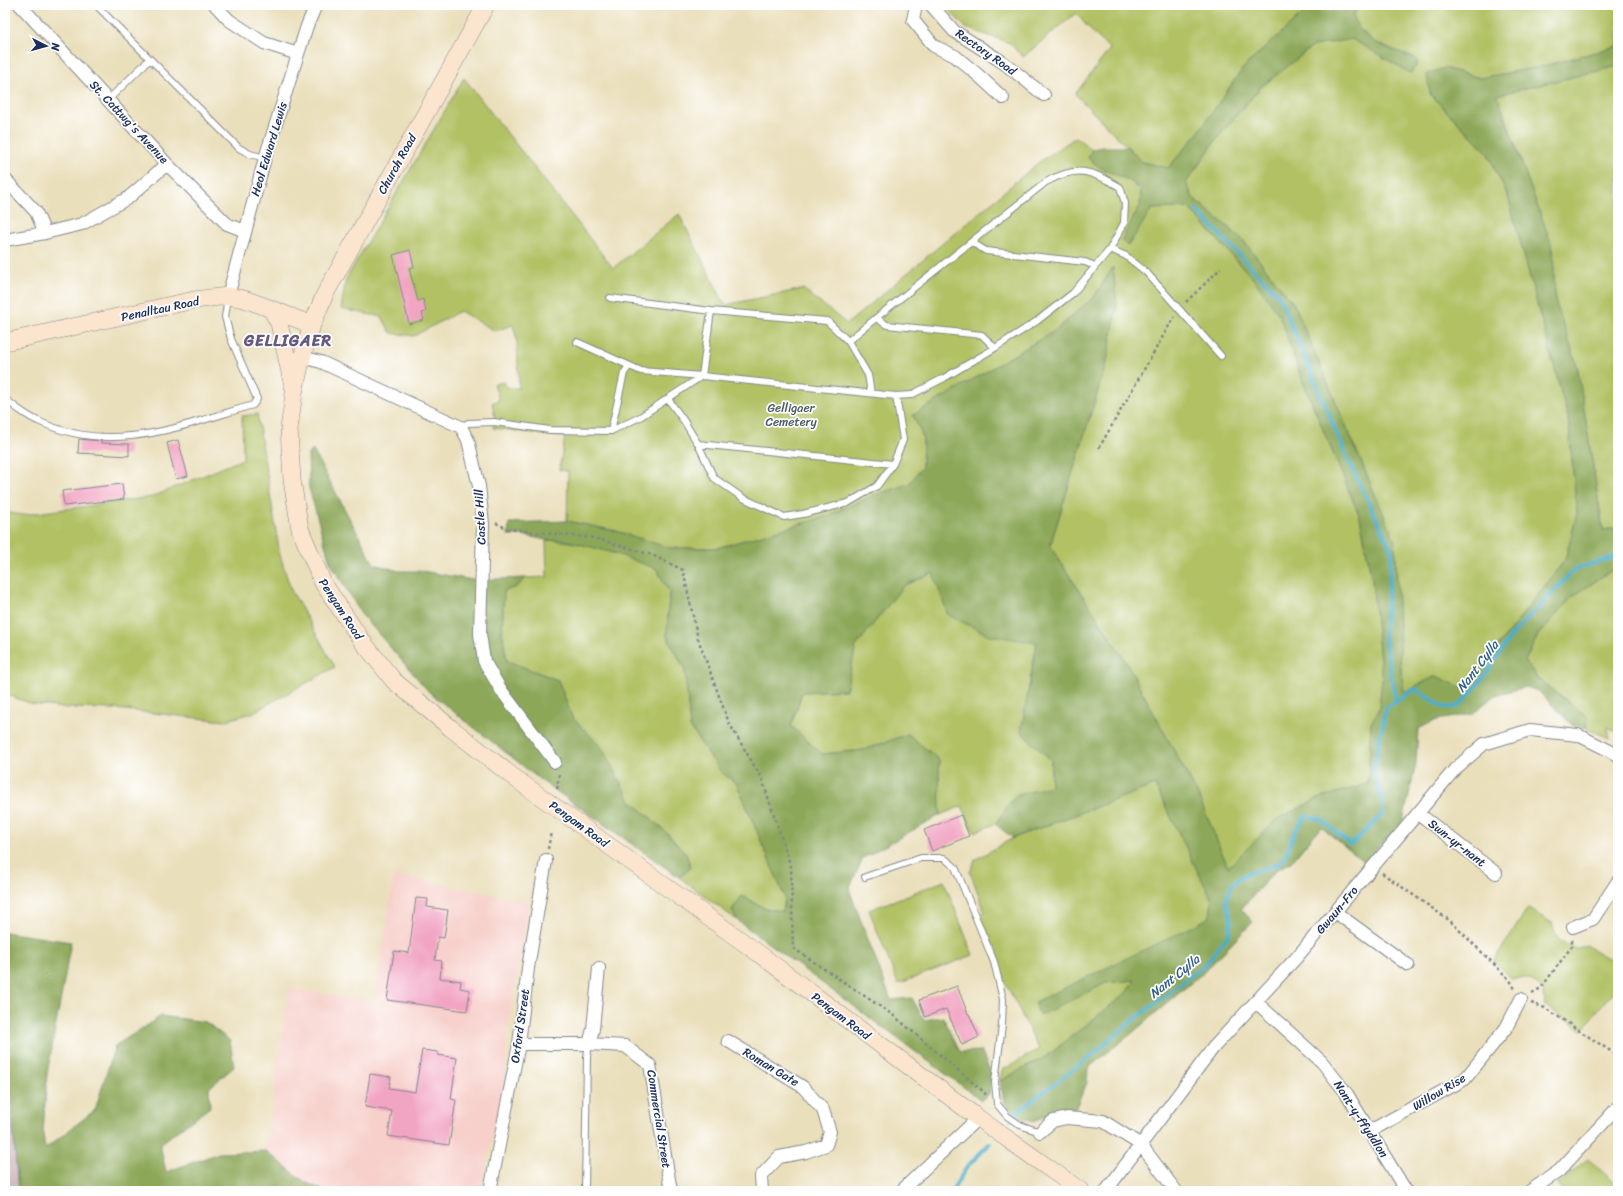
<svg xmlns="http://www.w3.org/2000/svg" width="1623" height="1196" font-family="Sriracha,sans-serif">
<rect width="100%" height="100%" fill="#fff"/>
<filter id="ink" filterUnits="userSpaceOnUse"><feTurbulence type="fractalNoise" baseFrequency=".025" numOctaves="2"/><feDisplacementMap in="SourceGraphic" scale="8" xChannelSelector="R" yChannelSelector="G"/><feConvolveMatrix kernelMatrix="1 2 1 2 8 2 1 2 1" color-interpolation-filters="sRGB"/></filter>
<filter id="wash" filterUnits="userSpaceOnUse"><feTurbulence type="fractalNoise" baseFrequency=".012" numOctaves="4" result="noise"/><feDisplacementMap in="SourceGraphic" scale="16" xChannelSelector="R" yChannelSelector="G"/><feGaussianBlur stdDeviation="0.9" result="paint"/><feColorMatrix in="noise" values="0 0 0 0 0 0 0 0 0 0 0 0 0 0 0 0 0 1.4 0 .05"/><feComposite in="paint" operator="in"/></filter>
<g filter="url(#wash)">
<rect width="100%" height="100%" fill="#eadfbb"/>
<path fill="#f7d0cb" d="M394,875l135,27 -22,132 -1,41 -25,116h-221l29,-203 85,14z"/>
<path fill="#d2bec2" d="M5,1047l3,12 10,132h-13z"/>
<path fill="#b1c163" stroke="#667860" d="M944,5h368l-69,63 -45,65 -30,35 -26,-6 -67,-68 35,-45 -20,-19 -14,-17 -53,44 -13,-14 -44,-15z
M1359,5h259v41l-78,21 -60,11 -36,-10 -14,26 57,58 21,44 60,222 9,96 -12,46 -100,129 -29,-12 -32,15 -3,-22 -6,-129 -101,-237 -52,-65 -49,-41 -7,-15 35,-50 39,-45 53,-42 39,-7 59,34 6,-14 -41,-16 -20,-17 -3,-10z
M1618,66v462l-15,2 -26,-165 -22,-64 -2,-52 -56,-154z
M464,78l149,190 66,-54 46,91 78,-16 44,35 191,-161 38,-26 56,45 20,27 36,-2 67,74 25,35 21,61 59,140 12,63 10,100 -3,29 -8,14 -3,61 -46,13 -43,21 -51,50 -31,-75 -72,-133 -75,-114 57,-185 10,-55 -4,-38 -19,29 -38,33 -143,85 10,22 -1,30 -13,17 -38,12 -46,21 -108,31h-47l-54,-17 -49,-10 1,-50 -9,-1 6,-33 -72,-9 2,-11 -3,-14 7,-3 -5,-16 10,-2 4,6h11l-2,-48 -4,-15 -18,6 -35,-20 -46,25 -23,-3 -9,-16 -41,-8 5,-30z
M257,414l23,141 11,35 44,77 -83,46 -28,8 -108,-12 -52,-1 -32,-4 -27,-10v-182l17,3 130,-18 91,-38 -1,-43z
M546,540c39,1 75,15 111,29l12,23 -2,44 18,34 5,57 31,45 16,12 48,114 -1,13 -18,-2 -24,-13 -10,14 6,11 -59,-44 12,-9 -5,-14 -22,-24 -35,-31 -27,-51 -30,-31 -14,-37 -51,-19 -5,-29 2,-41 12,-4 10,-9 21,-1z
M1618,568v165l-11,-6 2,11 -23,-10 2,-11 -49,-37 -14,-19 13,-26 34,-38 40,-27z
M933,573l56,62 48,7 -16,90 30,28v26l-36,10 -20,28 -21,8 -12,-26 -22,9 -1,-55 -31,-26 -44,16 -42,4 -31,-28 11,-34 44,-2 10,-44 47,-60z
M1155,785l57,115 -2,17 -171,98 67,-32 30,-4 -11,15 -78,62 -47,25 2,-11 37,-21 -35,-69 -26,-64 7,-4 -15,-40 5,-12 38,-22z
M944,881l29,74 -75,29 -29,-74z
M1528,908l24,15 5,14 5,6 15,5 10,-2 31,18v21l-36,45 -38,-25c5,-19 -15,-30 -32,-26l-18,-18z
M1588,1159l24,21 6,11h-55l-5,-8z"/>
<path fill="#8ca759" stroke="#546b5c" d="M1312,5h47l-6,11c8,27 40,34 64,43l1,5 -8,9 -58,-34 -39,7 -53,42 -39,45 -35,50 7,15 49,41 52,65 101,237 6,129 3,22 32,-16 29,13 100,-129 12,-46 -9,-96 -60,-222 -21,-44 -57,-58 -3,-20 17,-6 36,10 60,-11 78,-21v20l-121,29 56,154 2,52 22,64 26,165 15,-2v40l-6,2 -40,27 -34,38 -13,26 14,19 49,37 -2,11 -15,-4 -33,-33 -12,-4 -31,8 -23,19 -35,6 -19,9 -2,35 -13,57 -39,41 -43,-35 -30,35 -15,8 -35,39 12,13 -48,49 -74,63 -43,34 -1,15 -12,26 -20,3 -21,9 -16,-4 -14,-15 -4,-21 47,-25 78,-62 10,-14 -29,3 -67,33 -4,-14 155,-74 20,-11 2,-17 -57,-115 -142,53 -18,-14 20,-28 36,-10v-26l-30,-28 16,-89 -48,-8 -41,-20 -15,-42 -30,13 -47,60 -10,44 -44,2 -11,34 31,28 42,-4 44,-16 31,26 1,55 -77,43 -14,31 42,111 21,-2 12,22 19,-3 17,35 21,-1 10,22 -2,21 -8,6 -243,-179 -6,-11 10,-14 24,13 17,2 2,-13 -48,-114 -16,-12 -31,-45 -5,-57 -18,-34 2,-44 -12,-23 -43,-16 -50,-13h-18l-24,-5h-14l1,-12 58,-2 49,10 54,17h47l108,-31 46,-21 38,-12 13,-17 1,-30 -10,-22 143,-85 38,-33 19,-30 4,39 -10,55 -57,185 75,114 72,133 31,74 51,-49 43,-21 46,-13 3,-61 8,-14 3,-29 -10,-100 -12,-63 -59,-140 -21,-61 -25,-35 -67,-74 -36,2 -24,37 -7,-6 19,-34 1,-15 -9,-9 -33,-15 -11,-9 4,-9 10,-2h26l14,15 26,6 30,-35 45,-65z
M313,450l61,114 25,7h23l51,9 53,-2 -10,9 -12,4 -2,41 5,29 51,19 14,37 30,31 27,51 35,31 22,24 5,14 -12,9 -137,-96 -112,-88 -68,-78 -32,-53 -21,-74 -1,-34z
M5,932l66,10 -24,132 -4,59 2,16 50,-39 20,-64 46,-30 45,6 24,19 4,26 -25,21 1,19 -50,37 6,28 53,-19 47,-2 39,31 19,9h-234l-1,-4 -41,4h-30l-10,-132 -3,-12z"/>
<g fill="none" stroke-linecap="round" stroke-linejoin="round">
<path stroke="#4badca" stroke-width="4" d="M1196,210l83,86 66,157 47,98 -8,84 12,67
M1011,1120l10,-11 69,-52 35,-30 79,-61 25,-32 2,-13 -5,-21 6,-16 14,-10 33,-10 8,-11 8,-22 11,-15 16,4 29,25 32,-31v-13l-10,-29 13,-64 29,-19 28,18h15l23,-26 31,-46 63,-66 43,-13
M952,1191l15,-24 23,-24"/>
</g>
<g id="blocks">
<path fill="#f2a5c3" d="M410,250l4,17 -5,1 9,33 5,-2 3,13 -4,1 2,7 -15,4 -16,-69z
M79,439l22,2v2l28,1v12l-51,-3z
M178,440l10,36 -12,3 -9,-36z
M122,484l2,15 -60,7 -2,-15z
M961,815l8,21 -37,15 -8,-21z
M416,898l12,1 -1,8 21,3 -4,28 -6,-1 -3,23 7,1 -2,17 21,3 -1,7 10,2 -3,21 -80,-11 7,-49 15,2z
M957,986l11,28h1l10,23 -17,8 -16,-36 -21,8 -6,-17z
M422,1050l16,2v3l19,3 -6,41 5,1 -7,45 -61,-9 4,-25 -27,-4 5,-33 21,3 -2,11 26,4z"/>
</g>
</g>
<g filter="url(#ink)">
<use href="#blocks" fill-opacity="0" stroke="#82878c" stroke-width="1"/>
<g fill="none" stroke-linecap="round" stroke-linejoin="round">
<defs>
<path id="lane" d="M96,5l143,143 11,6 15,4
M108,100l42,-41
M971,242l15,9 99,11 10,4
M1110,249l16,7 20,16 75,84
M876,318l11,7 95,10 13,13
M848,341l20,34 3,18
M577,342l64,29 61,5 9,-65
M5,399c10,8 21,17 33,22 74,35 142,5 215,-16l4,-6 -26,-60 -6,-22 3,-20
M668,399l16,22 14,23
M461,427l7,-4 26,-1 56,8 61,1 29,-14 62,-41 194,20 15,-1 33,-17 51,-30 42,-27 36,-28 37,-44 14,-26 1,-20 -5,-16c-30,-17 -43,-22 -74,-5l-170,136 -28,23 -21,-20 -116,-10 -101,-13
M611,431l13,-58 5,-7
M893,464l-195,-20 16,34 29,20 41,19 19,-3 45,-11 29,-17 16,-22 10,-24 -7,-44
M865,877l56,-19h23l11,9 39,95 9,37 -1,26 -7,57 2,22 10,12 13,9 20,7
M585,1191l2,-134 2,-13"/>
<path id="street" d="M20,5l147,159 60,60 18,7
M215,5l14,15 35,23 34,11
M916,5l-3,15 21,26 21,10 23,19 25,23
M931,5l23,26 50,32 40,32
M5,179l31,33 9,21
M5,240l40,-7 37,-9 46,-26 39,-34
M228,296l37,-138 42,-132 9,-21
M302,357l19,5 140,65 7,13 11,46 4,38 -3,110 4,27 17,29 54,72
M1418,813l78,60
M1335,912l73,53
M1573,927l20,-8 25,-38
M1256,1002l66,60 25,32 59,97
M728,1041l75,46 20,23 7,22 -4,13 -20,7 -27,5 -18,19 1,15
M519,1044h70l36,2 25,19 21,126
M589,1044l4,-15 6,-61
M1370,1131l95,-52 41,-51 15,-29
M1040,1132l13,-11 14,-3 36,3 38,24 35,46
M490,1191l29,-147 9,-76 18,-108
M901,1191l77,-73
M1106,1191l107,-143 84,-91 158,-188 29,-25 46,-14 48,5 34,17 6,5
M1530,1191l29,-20 59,-64"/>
<path id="secondary" d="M486,5l-161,289 -13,31 -10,32 -8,36 -5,36 3,51 8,49 23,54 39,58 32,40 58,48 64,50 238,171 224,168 103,73
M271,309l8,14 14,63
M5,342l189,-42 34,-4 16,3 17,6 51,20"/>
</defs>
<use href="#lane" stroke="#82878c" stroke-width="8"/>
<use href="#street" stroke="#82878c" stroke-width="14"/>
<use href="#secondary" stroke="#82878c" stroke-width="18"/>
<path stroke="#82878c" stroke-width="2.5" stroke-dasharray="3 3" stroke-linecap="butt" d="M1186,302l35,-34
M1099,448l75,-131
M496,523l12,6 86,9 58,17 31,15 15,69 31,84 33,56 29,88 2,81 100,67 92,78v2
M557,789l2,-15
M548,849l3,-17
M1382,873l67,47 61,60 5,9
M1532,993l9,-5 31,-42v-8
M1531,1003l14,5 70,46 3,4"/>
<use href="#lane" stroke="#fff" stroke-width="6"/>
<use href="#street" stroke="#fff" stroke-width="12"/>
<use href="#secondary" stroke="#fce5cf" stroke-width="17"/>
</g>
</g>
<g text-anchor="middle" stroke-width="3.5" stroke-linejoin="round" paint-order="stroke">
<g font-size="12" fill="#1b2f5e" stroke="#fff">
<text transform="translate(986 52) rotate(35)" y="4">Rectory Road</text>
<text transform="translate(129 122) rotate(47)" y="4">St. Cattwg's Avenue</text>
<text transform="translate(269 149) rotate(-73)" y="4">Heol Edward Lewis</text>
<text transform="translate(397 164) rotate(-61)" y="4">Church Road</text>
<text transform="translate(160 309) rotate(-12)" y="4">Penalltau Road</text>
<text transform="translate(480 517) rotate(-93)" y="4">Castle Hill</text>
<text transform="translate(341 609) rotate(57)" y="4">Pengam Road</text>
<text transform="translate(579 824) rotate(36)" y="4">Pengam Road</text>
<text transform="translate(1457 843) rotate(38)" y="4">Swn-yr-nant</text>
<text transform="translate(1337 910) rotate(-50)" y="4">Gwaun-Fro</text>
<text transform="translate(841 1016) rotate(37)" y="4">Pengam Road</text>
<text transform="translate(520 1026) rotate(-82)" y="4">Oxford Street</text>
<text transform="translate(771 1067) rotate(31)" y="4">Roman Gate</text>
<text transform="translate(1439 1092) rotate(-31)" y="4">Willow Rise</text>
<text transform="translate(659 1119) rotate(81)" y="4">Commercial Street</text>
<text transform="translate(1361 1119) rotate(57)" y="4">Nant-y-ffyddlon</text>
</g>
<g font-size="12" fill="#485b60" stroke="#fff">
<text x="791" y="412">Gelligaer<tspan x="791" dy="14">Cemetery</tspan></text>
</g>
<g font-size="13" font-style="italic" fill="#2e6189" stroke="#fff">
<text transform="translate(1477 666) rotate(-53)" y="5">Nant Cylla</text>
<text transform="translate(1174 976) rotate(-39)" y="5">Nant Cylla</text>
</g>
<g font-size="16" font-weight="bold" letter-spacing="1" fill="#665881" stroke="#fff">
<text x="288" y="346">GELLIGAER</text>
</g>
</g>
<rect width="1623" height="1196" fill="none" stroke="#fff" stroke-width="20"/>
<g transform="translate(46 46) rotate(96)" stroke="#ffffff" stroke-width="3" paint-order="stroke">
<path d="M0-3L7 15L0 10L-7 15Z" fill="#1b2f5e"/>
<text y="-6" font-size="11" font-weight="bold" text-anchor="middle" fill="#1b2f5e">N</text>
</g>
</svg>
